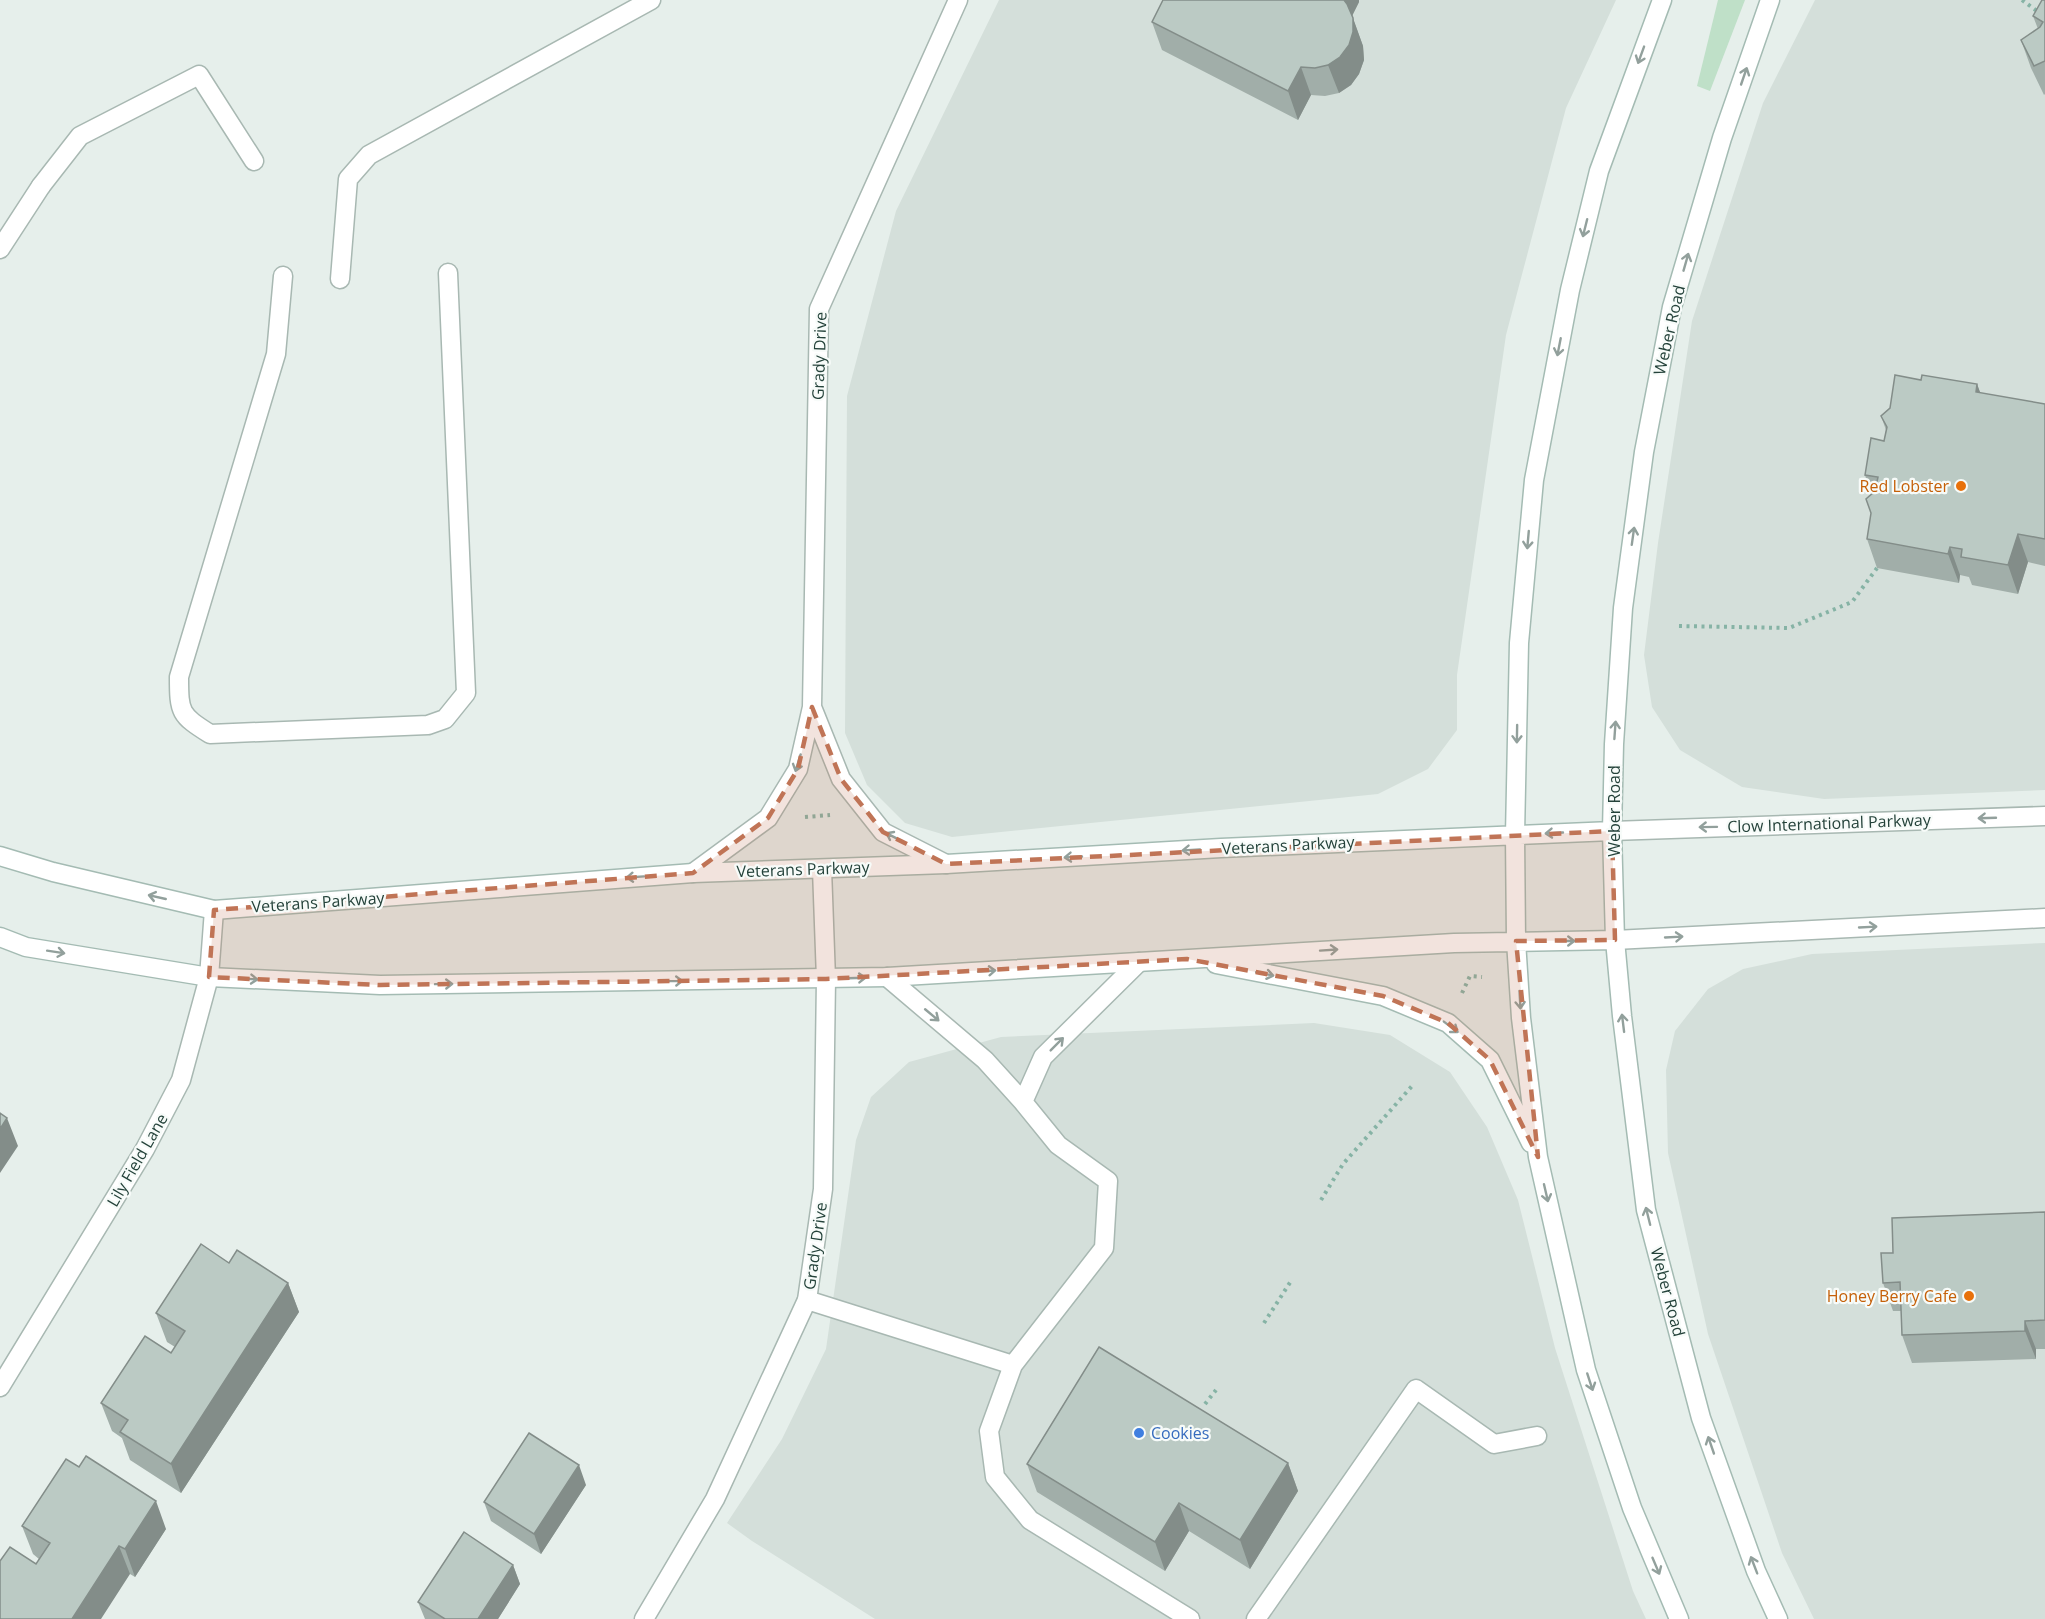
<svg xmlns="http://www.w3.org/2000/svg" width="2045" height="1619" font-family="'Open Sans',sans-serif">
<rect width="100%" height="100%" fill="#e6efeb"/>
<path fill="#d4dfda" d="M999,0h617l-50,108 -60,227 -49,340v55l-29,39 -50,25 -426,43 -47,-14 -38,-38 -22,-52 2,-337 49,-185z
M1815,0h230v790l-221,9 -82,-12 -62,-37 -28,-43 -8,-52 14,-112 34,-222 71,-218z
M2045,943v676h-231l-32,-66 -74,-219 -40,-181 -2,-83 9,-39 33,-42 35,-20 69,-15z
M1314,1023l76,12 60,37 37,55 31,73 37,148 78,243 13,28h-771l-123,-78 -25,-18 55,-84 44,-90 30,-209 15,-43 38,-35 92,-25z"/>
<path fill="#bfe0c8" d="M1718,0h27l-35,91 -13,-5z"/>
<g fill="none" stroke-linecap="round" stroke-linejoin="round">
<defs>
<path id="service" d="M41,186l39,-50 119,-61 55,86
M283,276l-7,78 -97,323c0,36 1,38 31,57l218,-9 17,-6 21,-26 -18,-420
M340,279l8,-100 21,-24 282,-155
M887,977l98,83 38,42 20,-45 96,-95
M1023,1102l35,43 50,36 -4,67 -91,117 -24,66 6,46 35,43 160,99
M807,1300l206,65
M1256,1619l160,-230 78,55 43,-8"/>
<path id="minor" d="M0,249l41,-63
M812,707l29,72 42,53 63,32
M1612,831l433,-15
M693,873l75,-55 30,-49 14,-62 7,-398 139,-309
M1615,940l430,-22
M0,1387l145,-238 36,-69 28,-103 5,-67
M644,1619l71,-120 92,-199 16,-111 3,-210 -4,-110"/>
<path id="secondary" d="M1662,0l-63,171 -29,119 -36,190 -15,163 -4,192 1,106 5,77 17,139 48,213 46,138 47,111
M1770,0l-48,138 -50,169 -28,145 -21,156 -9,136 -2,87 3,109 7,76 24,194 55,208 55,153 22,48
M0,856l53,16 161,38 479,-37 253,-9 275,-16 391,-17
M0,937l26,10 183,30 171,8 507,-8 567,-34 161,-3
M1216,964l167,32 65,27 42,37 41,83"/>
</defs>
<use href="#service" stroke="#a8b8b2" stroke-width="21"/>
<use href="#minor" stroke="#a8b8b2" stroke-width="21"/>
<use href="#secondary" stroke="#a4bbb3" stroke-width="21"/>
<path stroke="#86b3a5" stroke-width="4" stroke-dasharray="3 4.5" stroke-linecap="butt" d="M2022,0l23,17
M1679,626l110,2 63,-26 25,-34
M805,817l25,-2
M1462,993l8,-17 12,1
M1321,1200l22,-36 69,-78
M1264,1323l27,-42
M1205,1404l11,-14"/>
<use href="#service" stroke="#fff" stroke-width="18"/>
<use href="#minor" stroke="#fff" stroke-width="18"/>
<use href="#secondary" stroke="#fff" stroke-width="18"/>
</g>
<path fill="#a1aea9" d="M2045,0v94l-1,1 -13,-27 -10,-28 17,-11 -5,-13z
M1359,2l-7,14 11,30 1,14 -5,14 -8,11 -12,8 -14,3 -14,-1 -13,25 -136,-70 -10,-28z
M1921,380l56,4 3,9 65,11v162l-17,-4 -10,32 -46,-9 -3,-8 -9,-2 -1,8 -82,-15 -10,-29 4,-25v-20l-6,-19 19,-34 2,-11 -5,-14z
M2045,1212v137h-9v10l-124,4 -10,-28 -1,-24h-8l-10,-28 10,-30z
M229,1263l59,20 11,29 -118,181 -51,-33 -8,-22 -10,-7 -11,-28 70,-50 4,-6 -8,-5 -11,-29z
M1288,1463l10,28 -48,78 -61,-38 -24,40 -128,-79 -10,-28z
M586,1485l-45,69 -50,-33 -7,-19z
M22,1526l144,3 -31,48 -5,-3 -94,-10 3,-5 -6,-5z
M513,1565l7,19 -22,35h-73l-7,-17z"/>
<path fill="#838d89" d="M1340,0h19v2l-10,20z
M1353,18l10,28 1,14 -5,14 -8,11 -12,8 -11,-28z
M1301,67l10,28 -13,25 -10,-29z
M1977,384l11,29 -12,-21z
M2018,534l10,28 -10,32 -10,-29z
M1950,547l10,28 -1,8 -11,-29z
M7,1118l11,28 -18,27v-44z
M288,1283l11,29 -118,181 -10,-29z
M2025,1321l11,28v10l-11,-28z
M1288,1463l10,28 -48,78 -10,-29z
M579,1465l7,20 -45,69 -7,-20z
M156,1501l10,28 -31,48 -10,-28z
M1179,1503l10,28 -24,40 -10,-29z
M119,1546l11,28 -29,45h-29z
M513,1565l7,19 -22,35h-20z"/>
<path fill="#bbcac4" stroke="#838d89" stroke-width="1.5" d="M1163,0h181l3,4 6,14v14l-4,13 -9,12 -12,8 -13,3 -14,-1 -13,24 -136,-69z
M2042,0h3v61l-11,5 -13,-26 19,-13 3,-5 -10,-6z
M1895,375l26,5 1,-5 55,9 -1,8 69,12v135l-27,-5 -10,31 -47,-8 1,-8 -12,-2 -2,7 -81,-15 4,-26 -5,-14 9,-8 3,-14 -13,-2 6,-37 13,3 3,-14 -6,-11 9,-8z
M0,1113l7,5 -7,11z
M2045,1212v108l-20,1v10l-123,4 -2,-53 -17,1 -2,-30h12l-1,-35z
M201,1244l28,19 8,-13 51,33 -117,181 -51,-32 8,-12 -27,-17 44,-67 26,17 14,-22 -29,-18z
M1099,1347l189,116 -48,77 -61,-37 -24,39 -128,-78z
M529,1433l50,32 -45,69 -50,-32z
M86,1456l70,45 -31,48 -6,-3 -47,73h-72v-58l10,-14 26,17 14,-21 -28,-17 44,-67 13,8z
M464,1532l49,33 -35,54h-33l-27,-17z"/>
<defs><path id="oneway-shaft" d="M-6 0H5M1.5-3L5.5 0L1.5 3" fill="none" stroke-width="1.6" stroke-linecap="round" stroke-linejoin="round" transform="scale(1.5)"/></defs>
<g stroke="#92a09c">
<use href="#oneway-shaft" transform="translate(1641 55) rotate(110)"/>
<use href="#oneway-shaft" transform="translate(1744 76) rotate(-71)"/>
<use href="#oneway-shaft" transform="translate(1585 228) rotate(104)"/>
<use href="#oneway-shaft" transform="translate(1686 262) rotate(-74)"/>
<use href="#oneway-shaft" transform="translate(1559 347) rotate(101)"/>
<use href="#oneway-shaft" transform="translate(1633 536) rotate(-82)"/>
<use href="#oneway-shaft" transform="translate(1528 540) rotate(95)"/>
<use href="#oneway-shaft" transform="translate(1615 730) rotate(-86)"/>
<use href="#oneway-shaft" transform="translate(1517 734) rotate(91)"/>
<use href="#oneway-shaft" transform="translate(798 763) rotate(107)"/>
<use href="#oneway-shaft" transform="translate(1987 818) rotate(178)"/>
<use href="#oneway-shaft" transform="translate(1708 827) rotate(179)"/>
<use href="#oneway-shaft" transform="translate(1554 833) rotate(177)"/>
<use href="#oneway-shaft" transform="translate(894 837) rotate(-153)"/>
<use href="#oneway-shaft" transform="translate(1191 850) rotate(177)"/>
<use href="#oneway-shaft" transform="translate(1073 857) rotate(177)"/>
<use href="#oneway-shaft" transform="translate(635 877) rotate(176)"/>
<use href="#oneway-shaft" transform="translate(157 897) rotate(-167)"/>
<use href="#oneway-shaft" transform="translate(1868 927) rotate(-3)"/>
<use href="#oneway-shaft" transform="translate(1674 937) rotate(-3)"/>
<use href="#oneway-shaft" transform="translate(1566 941)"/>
<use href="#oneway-shaft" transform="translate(1329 950) rotate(-4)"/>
<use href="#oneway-shaft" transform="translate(56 952) rotate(9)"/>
<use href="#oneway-shaft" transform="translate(987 971) rotate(-4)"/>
<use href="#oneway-shaft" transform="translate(1265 974) rotate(11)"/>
<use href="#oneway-shaft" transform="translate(857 978) rotate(-2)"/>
<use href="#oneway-shaft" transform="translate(249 979) rotate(3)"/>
<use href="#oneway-shaft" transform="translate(674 981) rotate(-1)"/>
<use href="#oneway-shaft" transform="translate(444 984) rotate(-1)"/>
<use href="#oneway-shaft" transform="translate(1520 1000) rotate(87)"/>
<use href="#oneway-shaft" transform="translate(932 1015) rotate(40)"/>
<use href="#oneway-shaft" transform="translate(1623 1023) rotate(-97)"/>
<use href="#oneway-shaft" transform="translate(1451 1027) rotate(37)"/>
<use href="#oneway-shaft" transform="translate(1057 1044) rotate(-45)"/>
<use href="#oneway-shaft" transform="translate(1546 1193) rotate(77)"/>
<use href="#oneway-shaft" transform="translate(1648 1216) rotate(-104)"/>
<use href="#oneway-shaft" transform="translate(1590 1382) rotate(72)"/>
<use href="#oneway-shaft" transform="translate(1711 1445) rotate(-109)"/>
<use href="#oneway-shaft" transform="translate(1754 1565) rotate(-111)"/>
<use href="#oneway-shaft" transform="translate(1656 1566) rotate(67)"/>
</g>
<path fill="#c07456" fill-opacity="0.2" stroke="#c07456" stroke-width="4.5" stroke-dasharray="12 8" stroke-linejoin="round" d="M812,707l29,72 42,53 63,32 666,-33 3,109 -99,1 22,216 -48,-97 -42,-37 -65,-27 -196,-37 -361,20 -446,6 -171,-8 5,-67 479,-37 75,-55 30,-49z"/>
<g fill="#e8710a" stroke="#f7fbf9" stroke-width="2">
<circle cx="1961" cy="486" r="6"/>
<circle cx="1969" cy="1296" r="6"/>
</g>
<circle fill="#3f7fe0" stroke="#f7fbf9" stroke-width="2" cx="1139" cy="1433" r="6"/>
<g text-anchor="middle" stroke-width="4.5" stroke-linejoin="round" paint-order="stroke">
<g font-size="16" fill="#24423a" stroke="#f7fbf9">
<text transform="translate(1669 330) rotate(-77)" y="6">Weber Road</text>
<text transform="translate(819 356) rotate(-88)" y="6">Grady Drive</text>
<text transform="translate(1614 811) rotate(-90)" y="6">Weber Road</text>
<text transform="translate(1829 823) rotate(-2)" y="6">Clow International Parkway</text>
<text transform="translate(1288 845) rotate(-3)" y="6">Veterans Parkway</text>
<text transform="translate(803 869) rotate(-2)" y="6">Veterans Parkway</text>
<text transform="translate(318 902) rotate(-4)" y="6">Veterans Parkway</text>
<text transform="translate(137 1160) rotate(-60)" y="6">Lily Field Lane</text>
<text transform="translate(815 1246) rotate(-82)" y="6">Grady Drive</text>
<text transform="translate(1668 1292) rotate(75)" y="6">Weber Road</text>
</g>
<g font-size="16" fill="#c56008" stroke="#f7fbf9" text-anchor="end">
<text x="1949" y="492">Red Lobster</text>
<text x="1957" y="1302">Honey Berry Cafe</text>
</g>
<g font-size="16" fill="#366cbe" stroke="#f7fbf9" text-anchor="start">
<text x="1151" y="1439">Cookies</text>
</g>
</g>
</svg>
